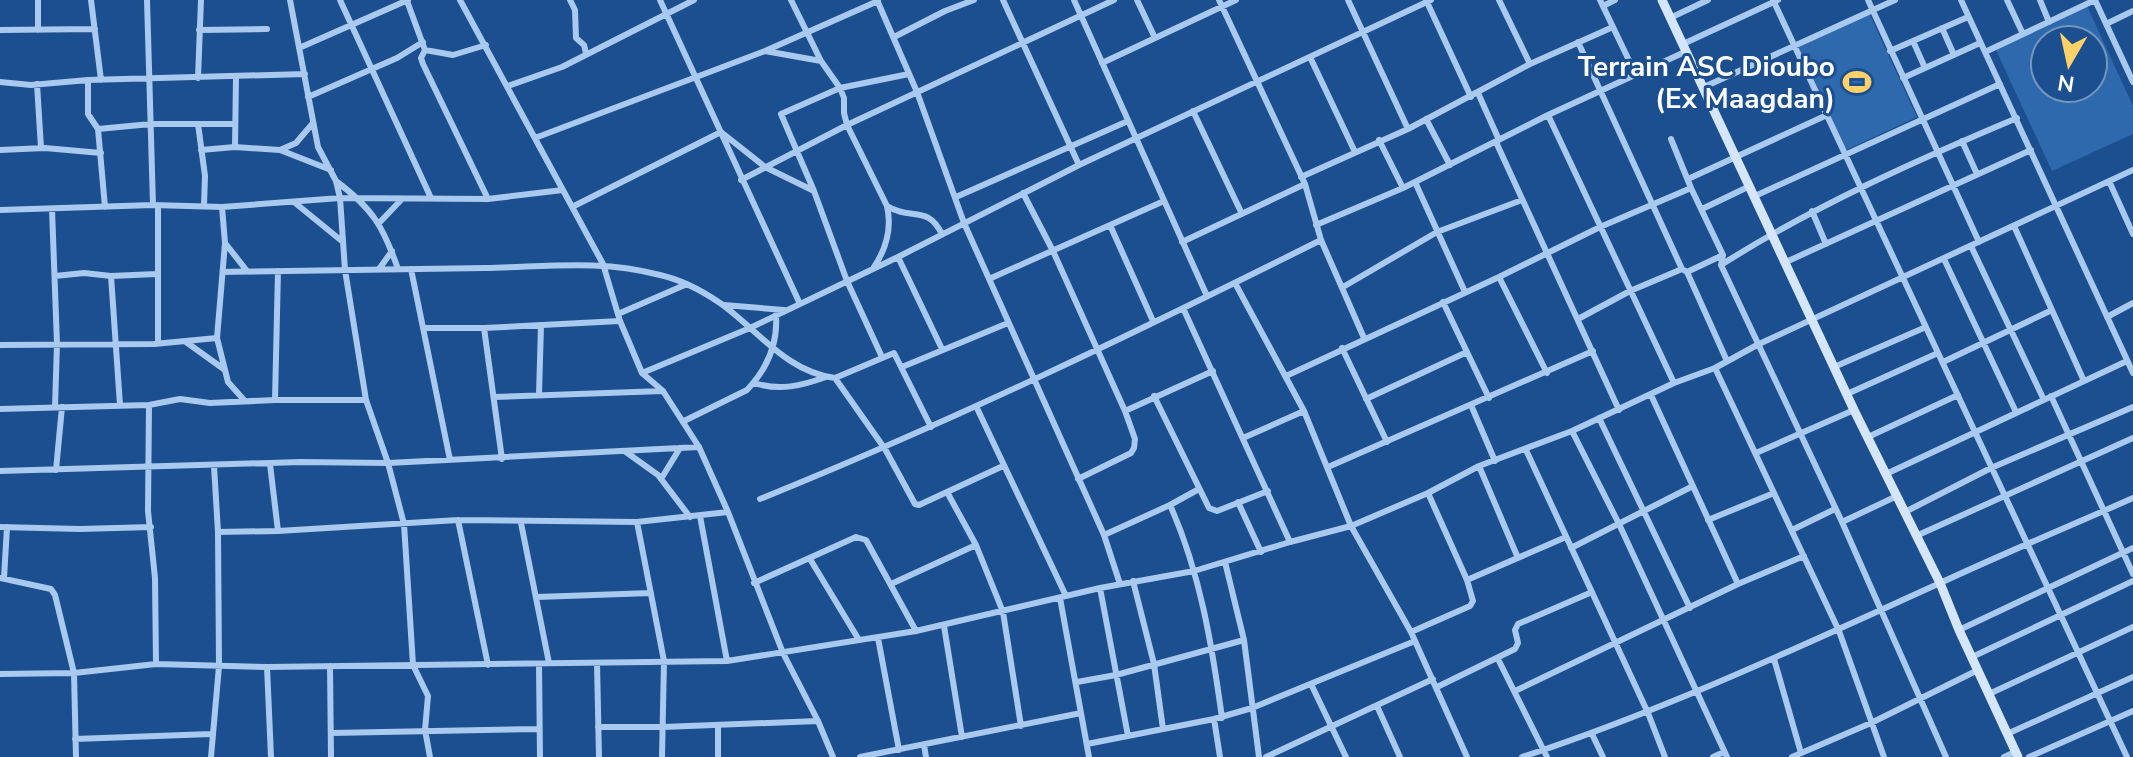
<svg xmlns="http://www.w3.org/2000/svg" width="2133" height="757" font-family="'Nunito Sans',sans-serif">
<rect width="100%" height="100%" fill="#1b4f8f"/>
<path fill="#2e69ad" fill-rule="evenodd" d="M2087,6l46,100v28l-81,37 -57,-123zM2045,40h48v48h-48z
M1869,13l48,104 -71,33 -48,-104z"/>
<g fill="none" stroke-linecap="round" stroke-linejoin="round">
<path stroke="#a9c9ee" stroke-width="6" d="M38,0v30
M91,0l10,80
M147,0l6,205
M290,0l28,147 18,34 4,17 5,72 21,130 22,63 16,61 9,141 15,31 -3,34 5,27
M340,0l91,198
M460,0l143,264 17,57 22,52 21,18 36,56 29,65 55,141 35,68 15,36
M570,0l5,10 1,28 8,7 2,8
M660,0l140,304
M791,0l30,61 19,27 4,10v15l3,12 40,81c24,15 40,-2 55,28
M877,0l40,92 47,131 140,312 16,49
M1003,0l76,165
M1074,0l133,296
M1137,0l18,38
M1219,0l86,184 16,56 43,98
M1348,0l60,129
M1426,0l45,97
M1499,0l31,64
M1600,0l36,75
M1773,0l354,757
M1868,0l111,242
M1961,0l172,373
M2007,0l16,34
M2040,0l9,22
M2095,0l38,82
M407,1l18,49 -4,8 2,6 65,135
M1603,6l12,-6
M1670,18l38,-18
M2106,24l27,-13
M1942,28l12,27
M0,30l95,-1
M199,30l68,-1
M894,37l51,-26 29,-11
M1913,41l12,27
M1578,42l104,227
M1683,44l95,-44
M299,48l109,-48
M425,50l28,5 33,-10
M765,51l56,10
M1890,51l78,-34
M1985,52l110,-52
M1310,57l45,95
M1102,63l134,-63
M198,78l3,-78
M1903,78l77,-35
M88,80v34l10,15 7,78
M0,82l31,3 57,-5 217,-6
M37,84l4,64
M508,86l54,-19 132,-67
M1704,87l191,-87
M1478,93l21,47
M308,97l89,-39 26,-16
M1193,111l49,103
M1548,115l126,268
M1426,119l24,46
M198,124l7,52 -1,29
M98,129l53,-5h84
M535,138l230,-87 113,-50
M1671,139l20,49
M1379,140l24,48
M1962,141l15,33
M1496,142l123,268
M235,147l1,-70
M0,150l45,-2 56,5
M201,150l34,-3 45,3 51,20
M280,150l16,-7 17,-20
M1301,177l107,-48 122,-65 83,-37
M1688,179l139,-64
M741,180l106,-55 267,-125
M336,181c37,28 47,45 62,88
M2109,181l24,53
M1415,182l50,110
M814,191l-33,-77 59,-26 69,-14
M1023,193l30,58 72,160 10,28 -1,9 -3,5 -53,26
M1755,196l245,-112
M956,197l172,-76
M294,202l49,40
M222,207l3,36 -8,95 11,44 16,18
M572,207l149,-75 44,35 49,24 33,90 35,76
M52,209l5,135
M1702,209l48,-23
M0,210l153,-5 69,2 118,-9 148,1 75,-9
M1812,211l14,33
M380,222l22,-23
M1110,225l43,96
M1316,225l87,-37 145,-73 139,-64
M2014,226l70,155
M1182,242l123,-58
M225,243l22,28
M1971,246l73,154
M898,257l44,92
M1944,259l72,153
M1786,262l245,-112
M1721,265c93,-59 194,-104 296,-147
M874,267c12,-18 18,-39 13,-61
M379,269l13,-18
M411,269l39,191
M223,272c87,-2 174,-2 262,-4 61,-1 115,-9 175,7 22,5 41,15 60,28 37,26 66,69 115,75l59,-25 37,74
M1687,272l40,89
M55,276l29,-3 27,3 9,129
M111,276l45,-2
M1499,277l48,96
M989,279l175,-78
M1235,283l69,128 47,115 60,106 56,125
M1343,287l94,-55 85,-32
M1443,302l46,96
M724,305l60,5
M1183,308l107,234
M618,314l69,-30
M2107,317l26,-14
M1578,319l52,-28 52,-22 5,3 36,-17
M424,328h60l136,-7
M484,328l18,131
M186,342l39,28
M158,343v-138
M0,345l154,-1 63,-6
M1342,348l45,94
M1943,362l109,-52
M902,367l106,-44
M1834,367l92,-40
M1715,368l124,263 45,126
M642,373l108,-45 148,-71 181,-92 352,-165
M1286,376l213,-99 101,-50 91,-39 32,67 -2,10 121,257 104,235
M835,378l50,71 30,55 4,1 84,-39
M754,383c26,8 47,3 72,-6
M1847,394l91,-41
M539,395l2,-70
M1651,395l87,189
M1154,396l55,112 8,3 51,-20
M2051,396l82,178
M494,397l169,-6
M1366,399l101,-47
M275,400l3,-129
M149,405l-1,106 7,67 1,86
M1471,405l24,56
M976,406l90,190
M55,407l2,-63
M0,409l149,-4 31,-6 30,4 65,-3h91
M1125,411l88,-40
M1599,418l91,190
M684,421l63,-31c20,-21 31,-45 29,-75
M1572,431l47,93 108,233
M1868,437l90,-42
M1243,438l61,-27
M1526,450l122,263 17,44
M626,452l32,23 32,42
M1756,453l98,-43
M270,464l8,67
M1479,466l39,92
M1328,467l265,-116
M56,470l6,-63
M0,471l300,-9 88,1 311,-16
M1886,474l241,-113
M661,479l19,-31
M1199,489l-29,16c30,67 42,140 52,213
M947,492l29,53 27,67 18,114
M760,499c191,-77 377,-167 561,-259
M1238,502l23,50
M1905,512l86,-44 142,-61
M700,516l27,145
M458,520l30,145
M1708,520l66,-27
M637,522l27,139 -2,96
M1842,522l55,-26
M521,523l28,140
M0,527l80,2 71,-2
M1792,530l43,-21
M218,532l60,-1 180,-11 179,2 91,-10
M1104,535l66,-30
M1916,536l217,-98
M1571,548l122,-62
M810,559l49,81
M1225,562l19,78 15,117
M0,578l51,11 4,6 19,78 2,84
M4,578l3,-51
M1467,580l99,-43
M1133,581l21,83 9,65
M754,583l102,-46 10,3 50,91
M891,584l85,-39
M1100,588l28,148
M537,597l114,-4
M1060,598l29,159
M944,626l18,111
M1959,630l174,-82
M1411,632l59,-26 3,-5 -6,-21 -39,-87
M878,638l21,112
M1972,657l161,-76
M1498,659l49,98
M1774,659l27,94
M597,663l2,94
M539,664l1,93
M330,666l1,91
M267,667l4,90
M0,674l74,-1 82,-9 111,3 460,-6 189,-30 184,-43 94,-17 96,-29 61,-16 77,-33 51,-27 93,-35 102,-48 41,-15 42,-23 376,-175
M1077,682l39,-7 128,-35
M1311,684l35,73
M1437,687l78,-38 3,-6 -3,-13 3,-6 74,-32
M1515,691l223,-107 66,-28
M1989,694l144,-67
M1377,706l23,51
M1214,719l6,38
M718,725v32
M598,727h65l155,-6
M331,733l208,-4
M1592,734l11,23
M2007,734l126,-57
M75,739l136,-5
M1087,744l127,-25 38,-11 163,-67
M924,745l2,12
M211,757l8,-91 -1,-134 -4,-66
M860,757l221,-44
M1266,757l167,-78
M1522,757c143,-47 279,-111 416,-173 64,-30 130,-57 195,-86
M1713,757l11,-5
M1792,757l79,-34 107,-53
M2004,757l11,-5
M2029,757l104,-46"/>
<path stroke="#d6e6fa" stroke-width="9" d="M1662,0l192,410 86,173 19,47 59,127"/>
</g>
<defs>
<symbol id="stadium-bare" viewBox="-9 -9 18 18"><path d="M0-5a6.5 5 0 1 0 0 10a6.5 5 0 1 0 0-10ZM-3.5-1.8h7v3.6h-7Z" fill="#ffd166" stroke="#1b4f8f" stroke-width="2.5" paint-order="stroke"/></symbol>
</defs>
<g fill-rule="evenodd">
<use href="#stadium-bare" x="1837" y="62" width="40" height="40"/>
</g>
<g text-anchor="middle" stroke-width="6" stroke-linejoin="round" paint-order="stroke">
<g font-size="28" font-weight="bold" fill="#fff" stroke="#1b4f8f" text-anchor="end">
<text x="1835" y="76">Terrain ASC Dioubo<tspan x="1835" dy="32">(Ex Maagdan)</tspan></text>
</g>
</g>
<g transform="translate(2069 64) rotate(189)"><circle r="38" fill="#1b4f8f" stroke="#7695bc" stroke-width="2"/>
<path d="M0-6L14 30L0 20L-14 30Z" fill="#ffd166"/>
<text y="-12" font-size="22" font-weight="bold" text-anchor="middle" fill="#ffffff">N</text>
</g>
</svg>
